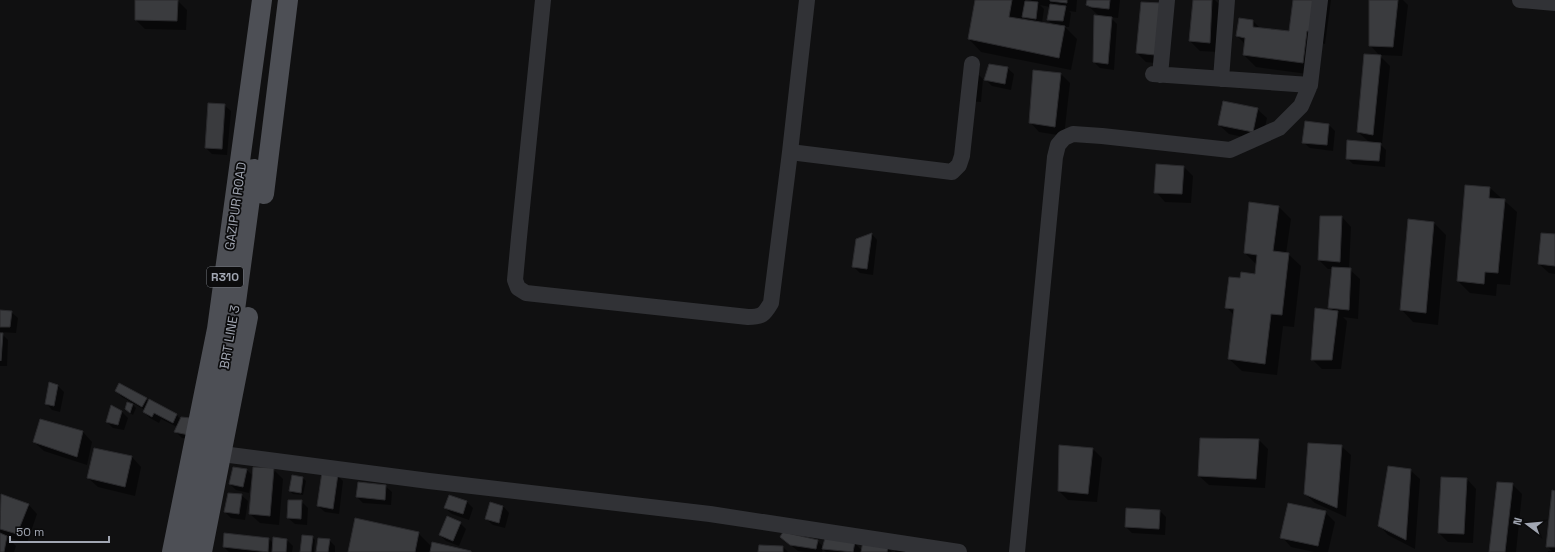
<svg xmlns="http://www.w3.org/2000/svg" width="1555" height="552" font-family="'Space Grotesk',sans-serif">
<rect width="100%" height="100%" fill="#101011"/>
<path fill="#0007" fill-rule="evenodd" d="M136,0h41l10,10 -1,20 -41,-1 -9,-9z
M976,0h50v2h7l-2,-2h46l-1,12 -7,-1 2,2 -2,14h-4l12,12 -6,31 -90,-18 -12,-13zM1040,5l10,2 -2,13 5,5 -11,-2 2,-14zM1023,16l5,5 -6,-1z
M1088,0h32l-2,18 -8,-1 7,7 -3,46 -14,-2 -6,-6 8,-45 -5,-3 -10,-9z
M1194,0h21l6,6 -2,46 -19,-1 -10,-10z
M1294,0h37l-6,44 -6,-2 -4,33 -59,-8 -12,-12 1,-11 -8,-8 16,-15 8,8 29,4z
M1370,0h33l5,5 -6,51 -23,-1 -9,-10z
M1161,4l3,60 -18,-2 -9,-9z
M1379,55l11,11 -8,78 -3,-1 7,7 -1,17 -32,-3 -6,-6 26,-14v-2l-5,-1 -10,-9 23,-76z
M1007,68l7,6 -3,16 -19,-4 -6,-6z
M977,73l6,6 -2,23 -13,-1z
M1061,74l9,9 -6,53 -25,-4 -9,-10z
M224,105l7,6 -4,44 -15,-1 -6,-6z
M1257,109l10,9 -5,23 -33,-7 -10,-9z
M1305,122l24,3 6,6 -2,20 -23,-3 -7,-6z
M1184,167l9,9 -2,27 -26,-1 -9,-10z
M1490,188l27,24 -7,73 -13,-1 -1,12 -26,-3 -12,-12z
M1278,206l13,13 -5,35h2l13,12 -7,61 -11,-1 -6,49 -35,-4 -13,-12 5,-44 -8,-8 15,-28 15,-4 1,-10 -12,-12z
M1321,217h21l9,10 -2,42 11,10 -2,40 -15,-2 4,4 -6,48h-19l-10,-10 22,-48 -5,-4 4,-38h-5l-9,-9z
M1434,223l12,12 -8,90 -25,-3 -12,-13z
M872,234l5,6 -4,35 -13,-2 -7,-7z
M1555,235v39l-6,-1 -10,-9z
M0,311l11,1 7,6 -2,15 -16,-1z
M0,334h2l6,6 -1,26h-7z
M50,384l8,2 6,6 -4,20 -8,-2 -6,-7z
M116,391l30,8 3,3 1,-1 27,14 18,25 -13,-2 -6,-6 1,-5 -16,-8 -2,4 -9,-5 -6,-6 1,-2 -23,-13z
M132,404l4,4 -3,7 -4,-3z
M111,407l11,5 6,6 -4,12 -11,-2 -6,-6z
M41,421l42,11 9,10 -5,23 -43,-14 -10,-9z
M1259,440l9,9 -3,39 -56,-3 -10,-9z
M1341,446l10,9 -5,62 -31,-14 -10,-9z
M95,449l37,8 9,10 -6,29 -37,-9 -10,-9z
M1093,449l9,9 -5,44 -29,-2 -9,-9z
M273,469l10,10 -4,46 -19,-2 -10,-9 3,-32h-2l-2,11 -13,-3 -6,-6 17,-14 6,6z
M1410,470l10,9 -5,70 -27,-14 -9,-10z
M337,475l6,6 -4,33 -14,-2 -7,-6z
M303,478l3,3 -3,14 -10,-1 -3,-3z
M1467,479l9,10 -3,54 -25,-1 -9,-9z
M1512,484l10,10 -6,58h-26z
M385,486l7,6 -1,13 -28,-2 -6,-6z
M1555,492v60h-7v-1h4l-5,-5z
M229,494l12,1 7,6 -3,19 -14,-2 -6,-6z
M1,495l27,9 9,10 -10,29 -20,-6 9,9 -2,6h-14v-53z
M301,501l7,7 -1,17 -12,-1 -7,-6z
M467,502l6,6 -4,12 -17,-6 -7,-6z
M503,506l6,7 -4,15 -12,-3 -7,-6z
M1160,511l6,6 -1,18 -33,-2 -6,-6z
M1325,512l10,10 -7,30h-14l-23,-5 -9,-10z
M460,523l6,6 -7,17 -13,-5 -6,-6z
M418,533l14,14 37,5h-120z
M312,537l3,3 -1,12h-12z
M269,539l5,5 13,-4 6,6 -1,6h-63l-5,-5z
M329,540l6,6v6h-18z
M817,541l7,6 31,-4 7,8 26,-3 4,4h-66l-3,-3 -1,3h-16l-8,-1 -10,-8z
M783,547l5,5h-29z
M897,547l16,5h-18z"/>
<path fill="#3a3b3e" stroke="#2a2a2d" d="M135,0h43l-1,21 -42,-1z
M975,0h37l-3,17 56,9 -6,32 -91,-19z
M1050,0h17v3l-17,-2z
M1087,0h23l-1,9 -18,-2 -5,-2z
M1193,0h19l-2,43 -21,-2z
M1293,0h24l-4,32 -6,-1 -4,32 -60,-8 2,-17 -9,-2 3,-18 14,2v7l36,4z
M1369,0h29l-5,47 -24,-1z
M1025,1l13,1 -2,17 -14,-2z
M1141,2l20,1 -6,52 -19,-2z
M1050,4l16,2 -3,15 -16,-1z
M1094,15l18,2 -4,47 -15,-2z
M1364,54l17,1 -8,80 -16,-3z
M989,64l19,3 -3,17 -21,-4z
M1033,70l28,3 -6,54 -26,-4z
M1223,101l35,7 -5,24 -35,-7z
M208,103l17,1 -3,45 -17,-1z
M1305,121l24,3 -2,21 -25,-2z
M1347,140l34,3 -2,18 -33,-2z
M1156,164l28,2 -2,28 -28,-1z
M1465,185l25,2 -1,11 16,1 -7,74 -13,-1 -1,12 -27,-3z
M1249,202l30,4 -6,45 16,2 -7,62 -11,-1 -6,50 -37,-5 6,-50 -9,-1 4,-31 11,1 1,-6 14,2 2,-19 -13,-2z
M1320,216h22l-2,46 -22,-2z
M1408,219l26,3 -8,91 -26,-3z
M872,233l-5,36 -15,-2 4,-28z
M1541,233l14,1v32l-17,-2z
M1332,267l19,1 -2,42 -21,-2z
M1315,308l23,3 -6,49h-21z
M0,310l12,1 -2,16h-10z
M0,333h3l-2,28 -1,-1z
M49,382l9,3 -4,21 -9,-2z
M119,383l28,15 -5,9 -27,-16z
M149,399l28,15 -4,9 -19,-10 -2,4 -9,-5z
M127,402l6,2 -3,9 -5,-4z
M111,405l11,6 -4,14 -12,-3z
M181,417l10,1 -2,17 -15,-3z
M40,419l43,12 -6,26 -44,-15z
M1200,438l59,1 -3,40 -58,-3z
M1308,443l34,2 -5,63 -33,-14z
M1059,445l34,3 -5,46 -30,-3z
M94,448l38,8 -7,31 -38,-9z
M1388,466l23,3 -5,71 -28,-14z
M233,467l14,2 -4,18 -14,-3z
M253,467l21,1 -4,48 -21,-2z
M322,472l16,2 -5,35 -16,-3z
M292,475l11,2 -2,16 -12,-2z
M1441,477l26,1 -3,56 -26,-1z
M358,482l28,3 -1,15 -29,-3z
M1497,482l16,1 -8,69h-16z
M1552,490l3,1v56h-9z
M228,493l14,1 -3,20 -15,-2z
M1,494l28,10 -12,30 -17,-5z
M449,495l18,6 -4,13 -19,-6z
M288,500h14l-1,19 -14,-1z
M490,502l13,4 -4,17 -14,-4z
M1288,503l38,8 -8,35 -38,-8z
M1126,508l34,2 -1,19 -34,-2z
M447,516l14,6 -8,19 -14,-6z
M355,518l64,14 -4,20h-67z
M783,532l35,8 -2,9 -26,-4 -10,-8z
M0,533l7,3 -3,16h-4z
M224,533l45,5 -1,14 -45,-5z
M302,535l11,1 -2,16h-11z
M273,537l14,2 -1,13h-14z
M318,538l12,1 -2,13h-12z
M825,538l30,4 -2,10 -31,-3z
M863,541l25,6 -1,5h-26z
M432,542l39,9v1h-41z
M759,545l24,1v6h-25z"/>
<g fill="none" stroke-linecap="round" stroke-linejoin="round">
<path stroke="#313236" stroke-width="16" d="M543,0l-24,237 -4,43 3,8 8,5 222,24c14,0 16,-2 23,-14l19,-151 17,-152
M1520,0l35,3
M1153,74l157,11
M1160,75l7,-75
M1221,79l6,-79
M790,152l162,20 7,-7 3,-9 10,-92
M222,454l207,27 281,33 249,38
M1017,552l38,-395 3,-12 6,-7 9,-4 29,2 128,14 49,-22 22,-22 9,-21 10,-85"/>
<path stroke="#4d4f55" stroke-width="20" d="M264,194l24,-194
M172,552l45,-223 45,-329
M186,552l46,-220 22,-163
M202,552l46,-235"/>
</g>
<g text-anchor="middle" stroke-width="3.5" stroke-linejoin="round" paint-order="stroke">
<rect fill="#0b0b0c" stroke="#747880" stroke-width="1" x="207" y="267" width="36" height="20" rx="3"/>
<g font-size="12" font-weight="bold" fill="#a1a6b2">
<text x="225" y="281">R310</text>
</g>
<g font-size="13" fill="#a1a6b2" stroke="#0b0b0c">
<text transform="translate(235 206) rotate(-82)" y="5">GAZIPUR ROAD</text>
<text transform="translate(229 337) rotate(-80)" y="5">BRT LINE 3</text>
</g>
</g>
<g transform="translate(1527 524) rotate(286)" stroke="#0b0b0c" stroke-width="3" paint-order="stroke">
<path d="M0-3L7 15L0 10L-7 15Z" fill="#a1a6b2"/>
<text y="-6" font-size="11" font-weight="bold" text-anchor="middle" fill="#a1a6b2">N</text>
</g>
<path d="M10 536v6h99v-6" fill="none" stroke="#a1a6b2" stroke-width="2"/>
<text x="16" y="536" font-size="12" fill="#a1a6b2" stroke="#0b0b0c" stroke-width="3" paint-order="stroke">50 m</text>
</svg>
